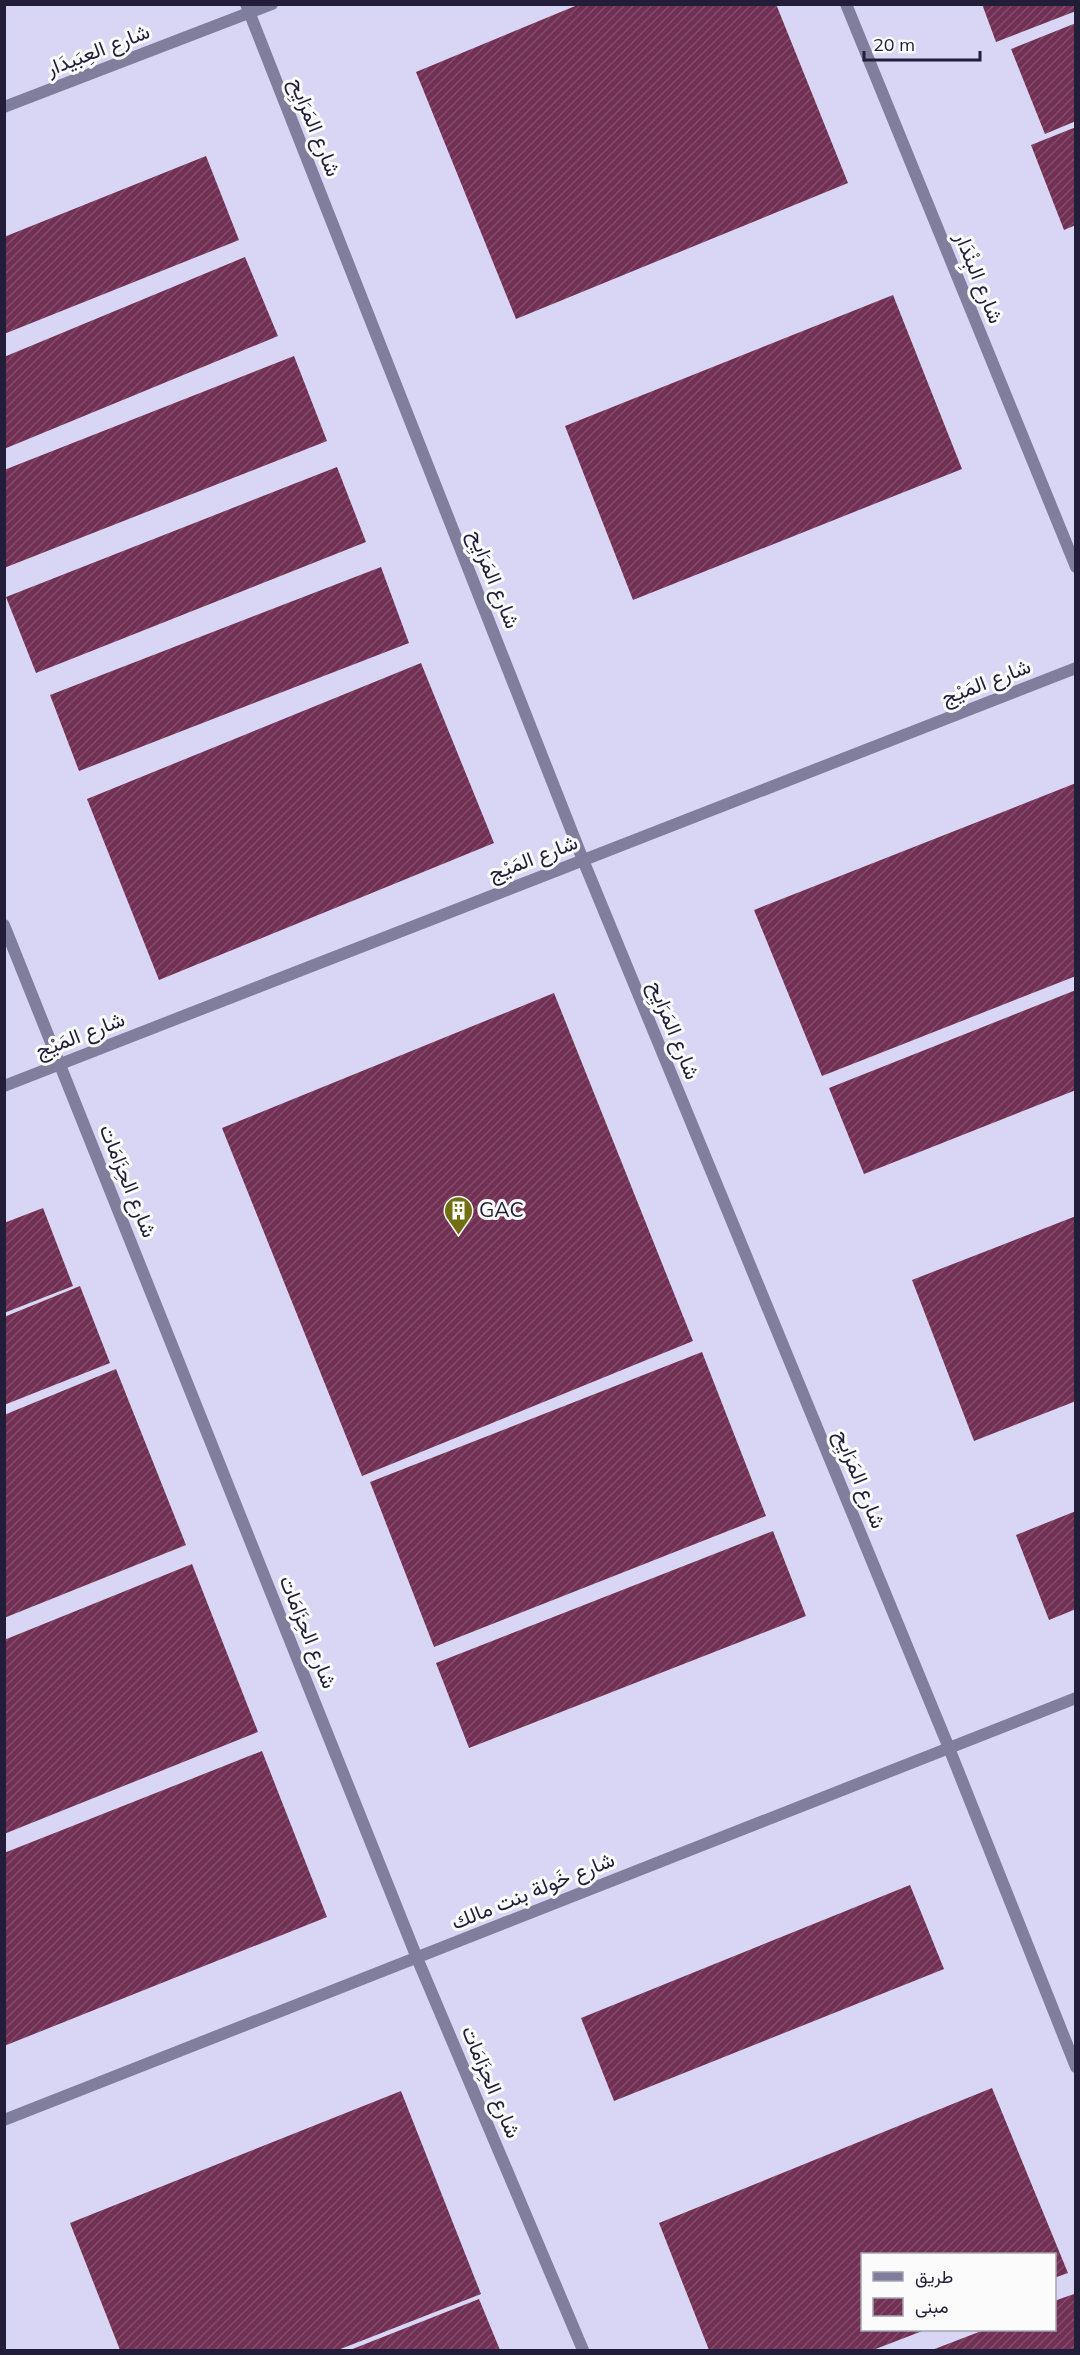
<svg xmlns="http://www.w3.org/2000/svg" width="1080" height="2355" font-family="Mulish,Vazirmatn,sans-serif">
<defs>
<pattern id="building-hatch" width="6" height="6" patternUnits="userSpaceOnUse" patternTransform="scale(1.5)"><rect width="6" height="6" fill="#723154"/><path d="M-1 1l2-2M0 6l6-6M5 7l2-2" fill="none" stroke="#814d6a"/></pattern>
</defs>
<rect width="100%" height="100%" fill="#d8d6f4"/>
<path fill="url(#building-hatch)" d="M580,4h196l72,179 -332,136 -100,-247z
M982,4h94v7l-80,31z
M1076,23v98l-31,13 -34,-85z
M1076,127v98l-12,5 -33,-85z
M206,156l33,84 -235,94v-97z
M245,257l33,79 -274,113v-92z
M893,295l69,174 -329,131 -68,-174z
M294,356l33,85 -323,127v-98z
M337,467l29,75 -330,131 -30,-76z
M381,567l28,76 -330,128 -29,-76z
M421,663l73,180 -335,137 -72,-181z
M1076,783v193l-254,100 -68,-166z
M1076,990v100l-212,84 -35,-86z
M554,993l139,348 -331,135 -140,-348z
M43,1208l30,78 -69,27v-90z
M1076,1216v185l-102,40 -62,-161z
M80,1286l30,77 -106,42v-88z
M702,1352l64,164 -332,131 -64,-165z
M116,1369l70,176 -182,73v-203z
M1076,1511v98l-27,11 -33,-85z
M773,1531l33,85 -337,132 -33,-85z
M192,1564l66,168 -254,102v-194z
M262,1751l65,166 -323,129v-193z
M910,1885l34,84 -330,132 -33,-83z
M992,2088l76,185 -14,5v-24h-192v76h63l-52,20h-164l-50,-127z
M401,2091l80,203 -143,56h-218l-50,-127z
M1074,2294l2,56h-144l52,-20h70v-29z
M479,2299l21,51h-150z"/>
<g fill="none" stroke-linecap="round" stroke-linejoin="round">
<path stroke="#807e9c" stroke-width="12" d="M246,4l337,856 366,888 127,319
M846,4l230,563
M4,107l268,-103
M4,925l413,1033 166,392
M4,1086l1072,-418
M4,2120l1072,-422"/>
</g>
<defs>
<symbol id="building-pin" viewBox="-11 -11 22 30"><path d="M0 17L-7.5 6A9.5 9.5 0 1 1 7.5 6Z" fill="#716f12" stroke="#fbfbfb"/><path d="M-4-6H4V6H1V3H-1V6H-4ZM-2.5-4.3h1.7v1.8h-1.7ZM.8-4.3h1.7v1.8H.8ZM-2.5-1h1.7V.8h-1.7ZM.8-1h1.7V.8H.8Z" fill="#fff"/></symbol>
</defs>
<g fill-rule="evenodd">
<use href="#building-pin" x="442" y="1194" width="33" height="45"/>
</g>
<g text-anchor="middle" stroke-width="6" stroke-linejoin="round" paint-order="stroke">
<g font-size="21" fill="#221e3a" stroke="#fbfbfb">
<text transform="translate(98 50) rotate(-21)" y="7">شارع العِبَيدَار</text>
<text transform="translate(315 127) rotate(68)" y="7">شارع المَرَايِح</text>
<text transform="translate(979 278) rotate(68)" y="7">شارع البِنْدَار</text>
<text transform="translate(494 579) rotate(68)" y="7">شارع المَرَايِح</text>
<text transform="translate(986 682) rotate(-21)" y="7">شارع المَيْج</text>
<text transform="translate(533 858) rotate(-21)" y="7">شارع المَيْج</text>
<text transform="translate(674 1030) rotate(68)" y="7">شارع المَرَايِح</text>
<text transform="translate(80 1035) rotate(-21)" y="7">شارع المَيْج</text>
<text transform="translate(128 1181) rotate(68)" y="7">شارع الحِزَامَات</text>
<text transform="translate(860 1479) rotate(68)" y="7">شارع المَرَايِح</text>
<text transform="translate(308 1632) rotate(68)" y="7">شارع الحِزَامَات</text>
<text transform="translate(533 1891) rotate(-22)" y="7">شارع خَولة بنت مالك</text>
<text transform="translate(491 2082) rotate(67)" y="7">شارع الحِزَامَات</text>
</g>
<g font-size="21" fill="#221e3a" stroke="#fbfbfb" text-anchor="start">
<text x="479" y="1217">GAC</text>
</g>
</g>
<rect width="1080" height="2355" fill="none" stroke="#221e3a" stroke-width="12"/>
<rect x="861" y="2253" width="195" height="78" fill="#fbfbfb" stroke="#a4a3ae" stroke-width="1.5"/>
<rect x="873" y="2272" width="30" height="9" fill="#807e9c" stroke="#a4a3ae" stroke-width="1.5"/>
<text x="915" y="2283" font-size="18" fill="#221e3a">طريق</text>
<rect x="873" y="2298" width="30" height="18" fill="url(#building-hatch)" stroke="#a4a3ae" stroke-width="1.5"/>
<text x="915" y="2313" font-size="18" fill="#221e3a">مبنى</text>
<path d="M864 51v9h116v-9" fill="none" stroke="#221e3a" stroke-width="3"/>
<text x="873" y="51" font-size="18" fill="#221e3a" stroke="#fbfbfb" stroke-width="4.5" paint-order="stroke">20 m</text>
</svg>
